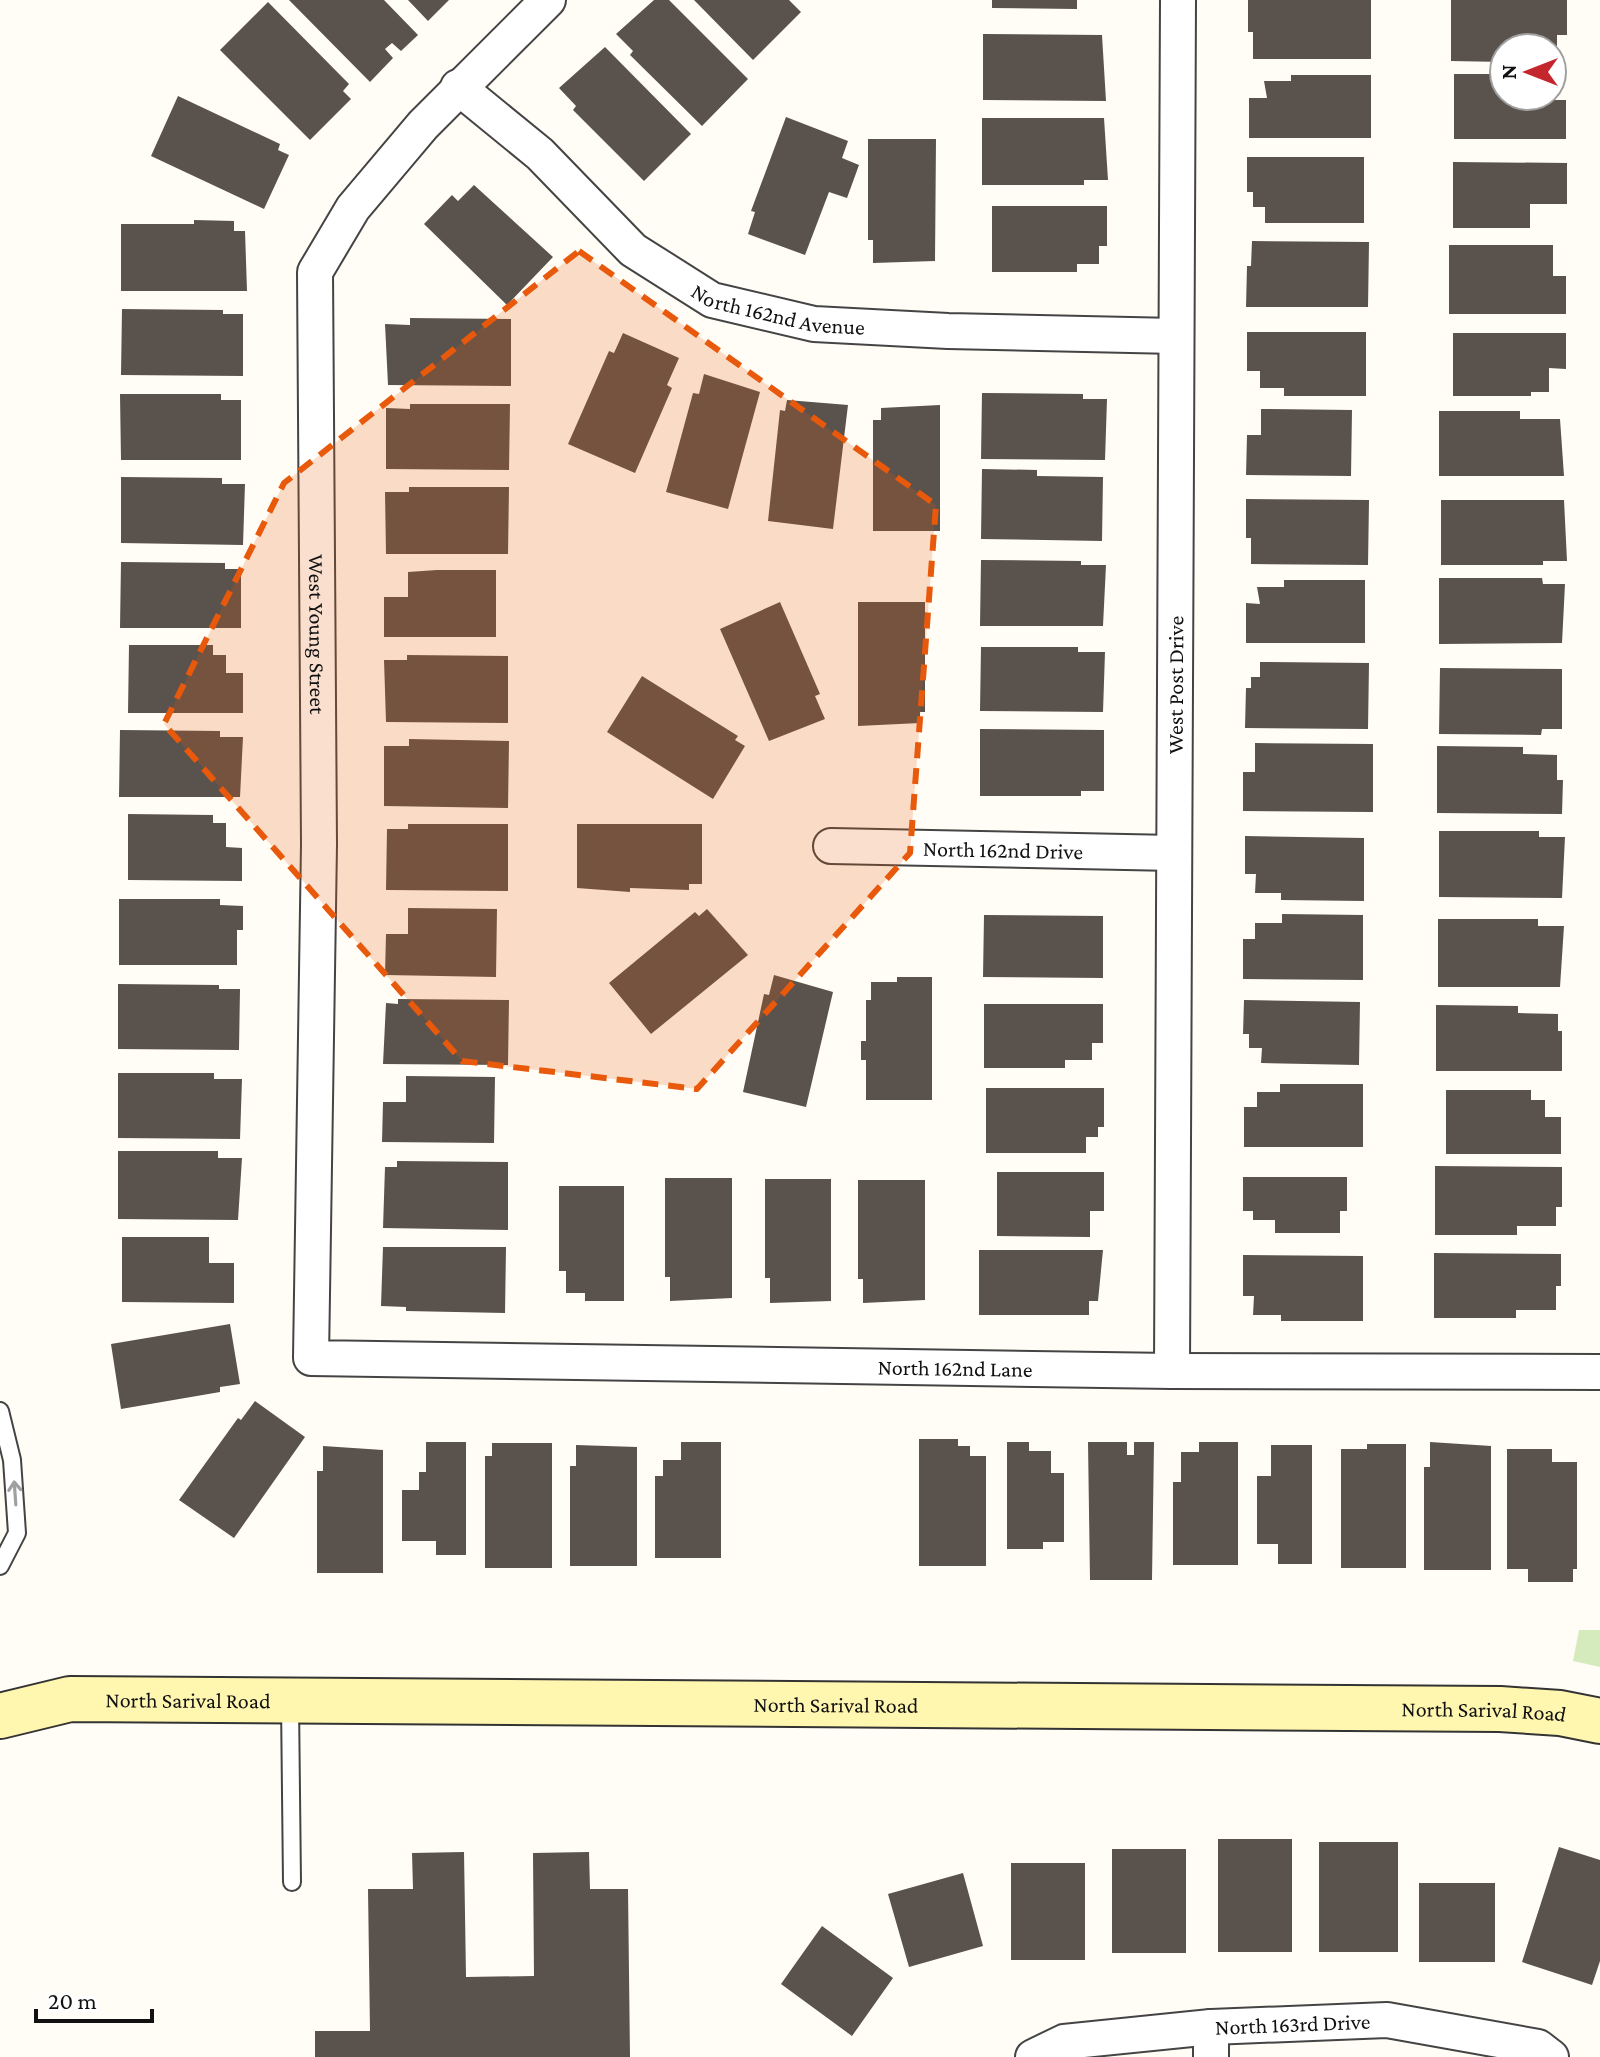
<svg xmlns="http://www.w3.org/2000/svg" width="1600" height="2057" font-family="'Crimson Pro',serif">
<rect width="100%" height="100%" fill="#fffdf5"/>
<path fill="#d5ebbd" d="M1579,1630h21v37l-27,-6z"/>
<path fill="#5a524d" d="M289,0h95l34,35 -17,16 -9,-8 -7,6 8,9 -23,24z
M408,0h41l-21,21z
M654,0h15l79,79 -46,47 -72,-71 3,-4 -17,-17z
M694,0h95l12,12 -48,48z
M992,0h85v9l-85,-1z
M1248,0h123v59h-118v-27h-5z
M1451,0h116v35h-10v27h-5v-14h-48v14l-53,-1z
M268,2l81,82 -6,7 8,8 -41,41 -90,-90z
M983,34l119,1 4,66 -123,-1z
M605,47l86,87 -47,47 -71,-71 3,-4 -17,-18z
M1454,74h50v22h46v4h16v39h-112z
M1291,75h80v63h-122v-40h18l-3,-17h27z
M178,96l102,48 -2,6 11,5 -25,54 -113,-53z
M786,117l62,24 -6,17 17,7 -12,33 -18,-6 -24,63 -57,-21 7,-22 -4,-1z
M982,118h122l4,62h-24v5h-102z
M868,139h68l-1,122 -62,2v-23h-5z
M1247,157h117v66h-99v-16h-12v-15h-6z
M1453,162l114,1v41h-37v24h-77z
M474,185l79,72 -46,48 -83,-81 28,-29 6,6z
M992,206h115v40h-8v18h-22v8h-85z
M194,220l40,1v10h11l2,60h-126v-67h73z
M1252,241l117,1 -1,65h-122l1,-41h4z
M1449,245h104v31h13v38h-117z
M122,309l101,1v4h20v62l-122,-1z
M410,318l101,1v67l-123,-1 -3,-61 25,1z
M1247,332h119v64h-82v-8h-24v-17h-13z
M623,333l56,25 -12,27 5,3 -37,85 -67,-29 41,-93 5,2z
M1453,333h113v36l-17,-1v24h-18v4h-78z
M704,374l56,18 -32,117 -62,-17 27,-99 6,1z
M982,393l101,1v5h24l-2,61 -124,-1z
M120,394h101v6h20v60h-120z
M787,400l61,5 -15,124 -65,-8 12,-111 5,1z
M410,404h100l-1,66 -123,-1v-61l24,1z
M940,405v126h-67v-111h8v-12z
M1261,409l91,1 -1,66 -105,-1 1,-40h14z
M1439,411h81v8h40l4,57h-125z
M982,469l55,1v6l66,1 -1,64 -121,-2z
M121,477l101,1v6h23l-2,61 -122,-2z
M409,487h100l-1,67h-122l-1,-62h24z
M1246,499l123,1 -1,65 -117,-1v-26h-5z
M1441,500h123l3,61h-24v4h-102z
M981,560l100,1v4h25l-3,61h-123z
M121,562l104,1v6h16v59h-121z
M437,570h59v67h-112v-40h24v-25z
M1439,578h103l1,6h22l-3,59 -123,1z
M1284,580h81v63h-119v-40l14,1 -3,-17h27z
M780,602l40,92 -5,2 10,23 -56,22 -49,-112z
M858,602h67v110h-5v11l-62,3z
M129,645h84v10h13v18h17v40h-115z
M981,647h97v5h27l-2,60 -123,-1z
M407,655l101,1v67l-122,-1 -2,-62h23z
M1260,662l109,1 -1,66 -123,-1 1,-40h5v-11h9z
M1440,668l122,1v60h-20l-1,6 -102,-1z
M642,676l96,60 -3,4 10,6 -32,53 -106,-67z
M980,729l124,1v61h-23v5h-101z
M120,730l100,1v6h23l-3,60h-121z
M409,739l100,2 -1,67 -124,-2v-60h25z
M1255,743l118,1v68l-130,-1v-39h12z
M1437,746l86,1v7l34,1v25h6l-1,34 -125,-1z
M128,814l85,1v8h13v24l16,1v33l-114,-1z
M408,824h100v67l-122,-1 1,-61h21z
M577,824h125v60h-13v6l-59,-2v4l-53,-4z
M1439,831h100v6h26l-3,61 -123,-1z
M1245,836l119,2v63l-83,-1v-7h-26l1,-19h-11z
M119,899h101v6l23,1v24h-6v35h-118z
M408,908l89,1 -1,68 -111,-2 1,-41h22z
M707,909l41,46 -97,79 -42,-51 86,-71 4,4z
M1282,914l81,1v65l-120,-1v-40h12v-16h27z
M984,915l119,1v62l-120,-1z
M1438,919h100v7h26l-4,61h-122z
M774,975l59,17 -27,115 -63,-15 21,-98 5,1z
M897,977h35v123h-66v-40h-5v-19h5v-41h5v-18h26z
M118,984l101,1v4h21l-1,61 -121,-1z
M398,999l111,1 -1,65 -125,-1 3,-61 12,1z
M1244,1000l116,2 -1,63 -98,-2 1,-15h-13v-14h-6z
M984,1004h119v39h-11v17h-27v8h-81z
M1436,1005l82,1v7l40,1v17h4v40h-126z
M118,1073h96v6h28l-2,60 -122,-1z
M406,1076l89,1 -1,66 -112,-1 1,-40h23z
M1280,1084h83v63h-119v-40h13v-15h23z
M986,1088h118v39h-6v10h-12v16h-100z
M1446,1090h85v10h14v17h16v37h-115z
M118,1151h100v7h24l-4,62 -120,-1z
M397,1161l111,1v68l-125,-2 2,-61h12z
M1435,1166l127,1v40h-6v19h-39v9h-82z
M997,1172h107v39h-14v26l-93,-1z
M1243,1177h104v34h-7v22h-65v-13h-22v-9h-10z
M665,1178h67v120l-62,3v-24h-5z
M765,1179h66v122l-61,2v-25h-5z
M858,1180h67v120l-62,3v-24h-5z
M559,1186h65v115h-39v-8h-19v-22h-7z
M122,1237h87v26h25v40l-112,-1z
M383,1247h123l-1,66 -99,-2v-4l-25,-1z
M979,1250h124l-5,51h-9v14h-110z
M1434,1253l127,1v32h-5v24h-40v8h-82z
M1243,1255l120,1v65h-82v-6h-28l1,-19h-11z
M230,1324l10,60 -20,3v5l-99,17 -10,-65z
M255,1401l50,36 -71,101 -55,-38 59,-82 3,2z
M919,1439h39v7h12v10h16v110h-67z
M426,1442h40v113h-30v-14h-34v-51h17v-18h7z
M681,1442h40v116h-66v-82h8v-16h18z
M1007,1442h22v9h22v22h13v69h-21v7h-36z
M1088,1442h39v13h7v-13h20l-2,138h-62z
M1199,1442h39v123h-65v-83h8v-30h18z
M1430,1442l61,4v124h-67v-103h6z
M492,1443h60v125h-67v-112h7z
M1367,1444h39v124h-65v-119h26z
M576,1445l61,2v119h-67v-100h6z
M1271,1445h41v119h-34v-20h-21v-68h14z
M323,1446l60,4v123h-66v-102h6z
M1507,1449h45v13h25v107h-4v13h-45v-13h-21z
M1218,1839h74v113h-74z
M1319,1842h79v110h-79z
M1559,1847l41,13v101l-8,24 -70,-23z
M1112,1849h74v104h-74z
M464,1852l2,125 68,-1 -1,-123 56,-1 1,37h38l2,168h-315v-26h55l-2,-142h45l-1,-36z
M1011,1863h74v97h-74z
M963,1873l20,73 -74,21 -21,-73z
M1419,1883h76v79h-76z
M822,1926l71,52 -41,58 -71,-52z"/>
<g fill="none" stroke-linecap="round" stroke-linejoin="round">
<defs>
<path id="service" d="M0,1411l12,49 5,73 -17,33
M290,1703l2,179"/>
<g id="minor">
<path id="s1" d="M548,0l-125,125 -70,83 -38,64 4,572 -8,514 861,13 428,1"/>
<path id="s2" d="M458,87l82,67 93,96 79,50 102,24 134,7 228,5"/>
<path id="s3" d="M831,846l343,7"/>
<path id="s4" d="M1172,1371l6,-1371"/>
<path d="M1211,2027v30"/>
<path id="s5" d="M1033,2057l31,-15 147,-15 176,-7 151,27 13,10"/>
</g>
<g id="secondary">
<path id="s6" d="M0,1716l70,-17 1430,10 60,4 40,8"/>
</g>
</defs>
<use href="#service" stroke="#444" stroke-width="20"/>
<use href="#minor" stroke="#444" stroke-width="38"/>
<use href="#secondary" stroke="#333" stroke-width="48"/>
<use href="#service" stroke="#fff" stroke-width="16"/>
<use href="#minor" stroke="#fff" stroke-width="34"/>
<use href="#secondary" stroke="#fff6b0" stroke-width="44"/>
</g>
<defs><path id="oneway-shaft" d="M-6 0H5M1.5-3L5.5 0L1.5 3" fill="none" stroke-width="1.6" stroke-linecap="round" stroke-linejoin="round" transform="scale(2)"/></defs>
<use stroke="#a0a0a0" href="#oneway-shaft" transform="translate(15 1493) rotate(-94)"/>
<path fill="#e8590c" fill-opacity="0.2" stroke="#e8590c" stroke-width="6" stroke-dasharray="16 10" stroke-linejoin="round" d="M579,251l357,254 -26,348 -213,236 -235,-28 -298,-337 120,-241z"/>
<g text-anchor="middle" stroke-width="8" stroke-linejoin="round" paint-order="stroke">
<g font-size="22" fill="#111" stroke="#fff">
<text dy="8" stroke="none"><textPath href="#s2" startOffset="400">North 162nd Avenue</textPath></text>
<text dy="8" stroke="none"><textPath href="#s1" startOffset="722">West Young Street</textPath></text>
<text dy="8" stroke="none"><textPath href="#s4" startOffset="686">West Post Drive</textPath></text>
<text dy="8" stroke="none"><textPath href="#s3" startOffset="172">North 162nd Drive</textPath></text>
<text dy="8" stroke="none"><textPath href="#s1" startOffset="2090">North 162nd Lane</textPath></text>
<text dy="8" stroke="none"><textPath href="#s6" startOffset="190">North Sarival Road</textPath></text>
<text dy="8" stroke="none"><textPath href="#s6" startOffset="838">North Sarival Road</textPath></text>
<text dy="8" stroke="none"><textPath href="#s6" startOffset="1486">North Sarival Road</textPath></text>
<text dy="8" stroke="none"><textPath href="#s5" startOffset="264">North 163rd Drive</textPath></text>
</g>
</g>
<g transform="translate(1528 72) rotate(270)"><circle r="38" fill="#ffffff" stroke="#a0a0a0" stroke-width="2"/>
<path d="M0-6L14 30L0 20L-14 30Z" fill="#c4262e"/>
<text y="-12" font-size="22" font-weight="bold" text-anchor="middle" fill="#111111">N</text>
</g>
<path d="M36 2009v12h116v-12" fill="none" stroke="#111111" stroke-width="4"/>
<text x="48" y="2009" font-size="24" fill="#111111" stroke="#ffffff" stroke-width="6" paint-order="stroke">20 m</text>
</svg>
